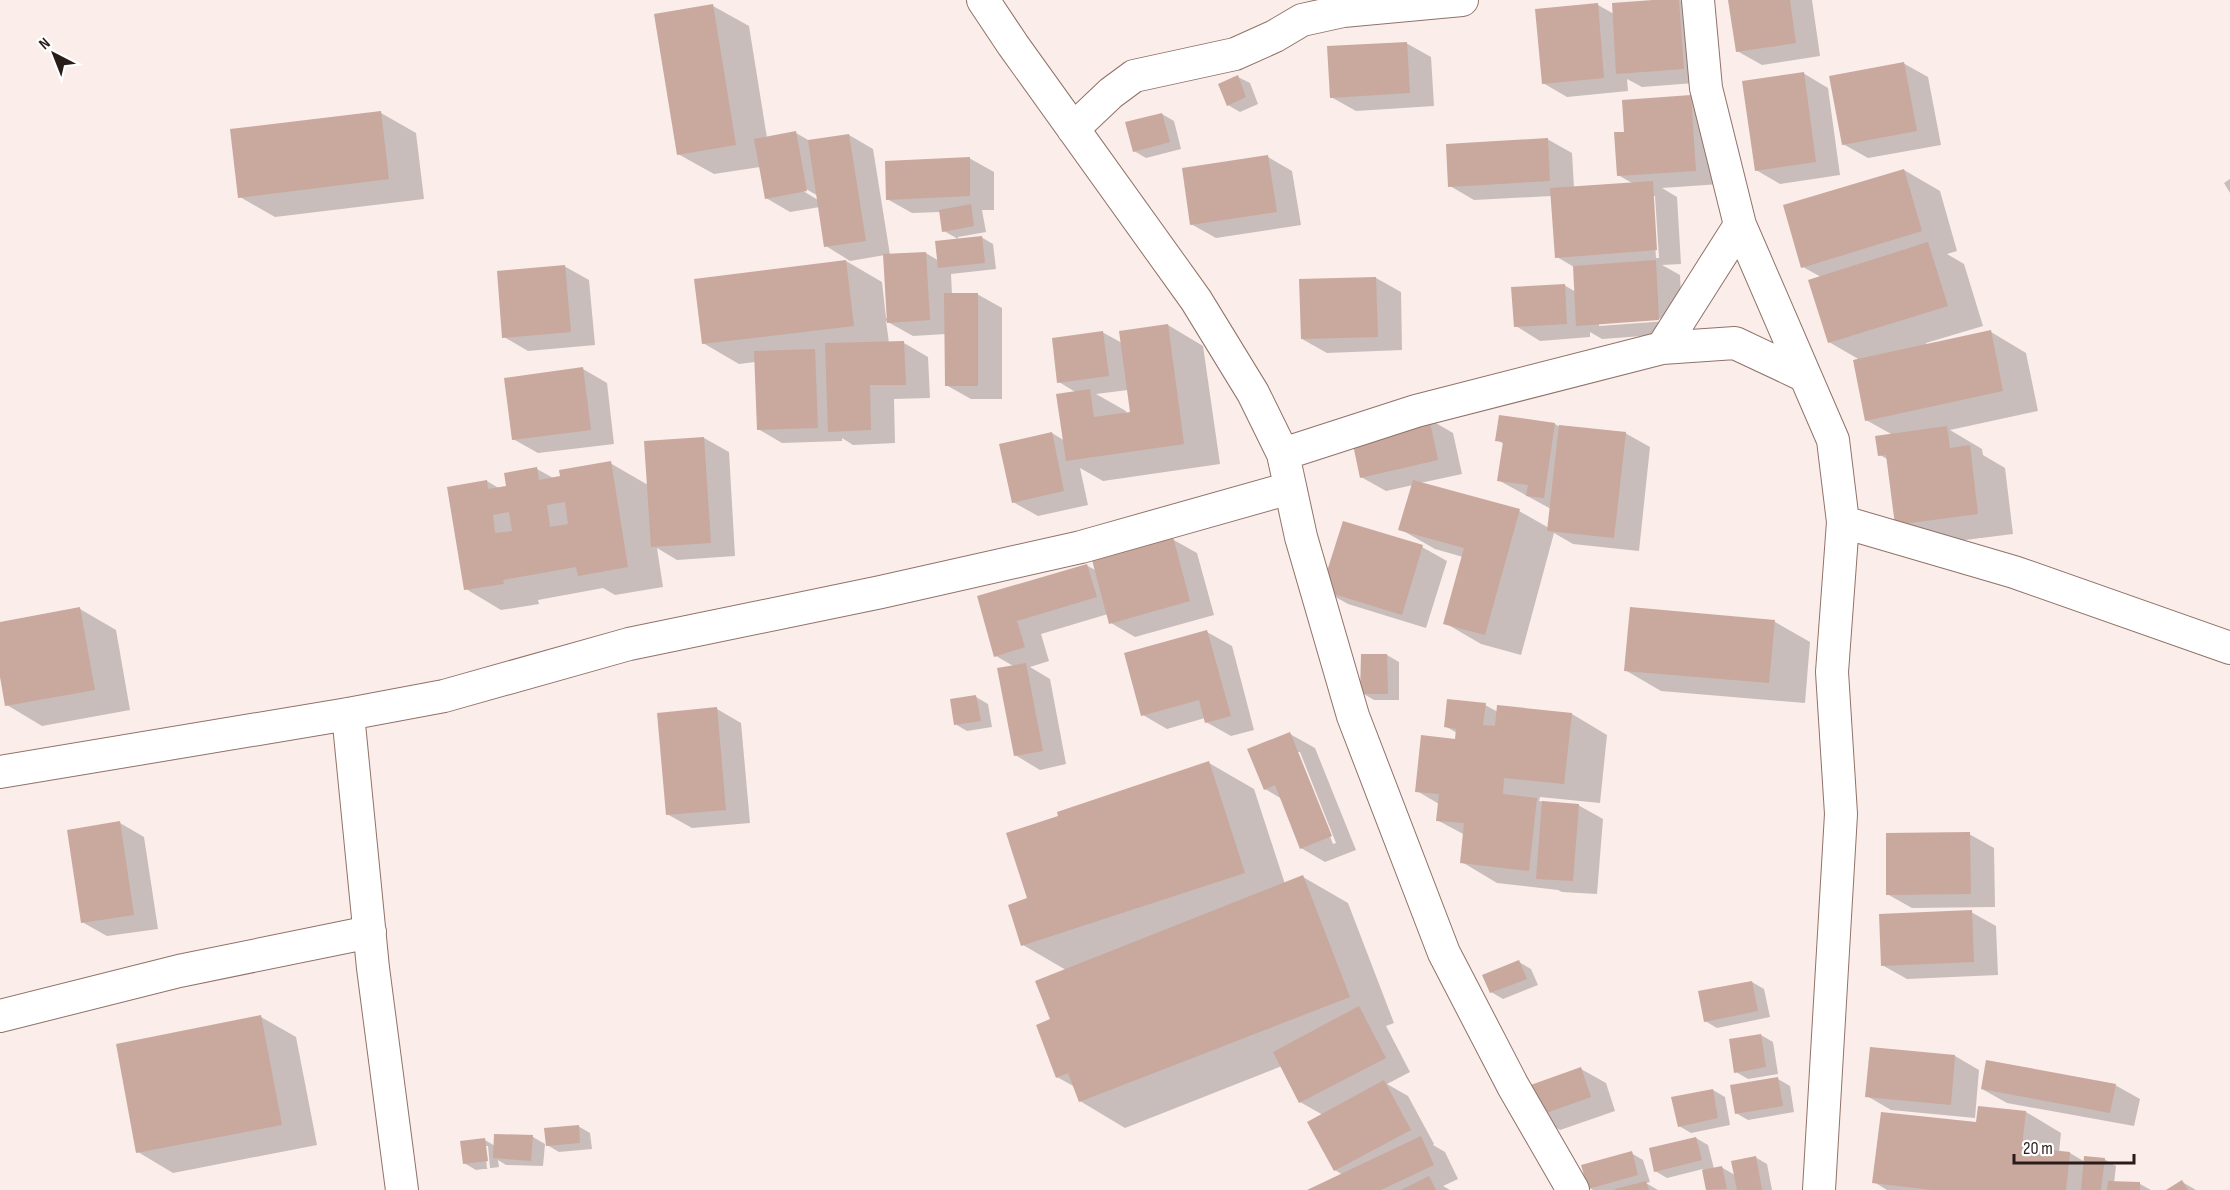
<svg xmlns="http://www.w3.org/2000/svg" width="2230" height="1190" font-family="'Sofia Sans Condensed',sans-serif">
<rect width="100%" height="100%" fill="#fbede9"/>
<path fill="#0003" fill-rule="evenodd" d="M1672,0h8l23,14 5,68 -66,5 -15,-8 1,12 -61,6 -24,-14 55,-78 16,9z
M1730,0h82l8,56 -58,9 -25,-14z
M713,6l36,20 18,112 29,-5 14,8 39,-6 24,14 17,106 36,-2 13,8 42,-24 12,7 3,25 -45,5 1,21 25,-1 25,14v91h-31l-25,-14v-51l-33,2 -27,-15 3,22h15l24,14 2,41 -36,1 1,44 -42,2 -11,-7v3l-60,2 -24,-14 -3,-67 -16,2 -36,-21 143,-82 36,21 4,36h2l-3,-63 -35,6 -24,-15 -6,-39 -30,5 -24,-14 -6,-31 -46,7 -36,-20zM801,186l17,10v4l-18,-11z
M1406,43l25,14 3,49 -78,5 -25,-14z
M1903,63l25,14 13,68 -73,13 -25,-14z
M1803,73l25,15 12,87 -60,9 -24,-14z
M1238,77l12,6 8,21 -18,8 -12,-7z
M1691,96l24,14 5,74 -58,4 15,9 4,67 -19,1 18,10 3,58 -81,6 -12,-7v5l-50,4 -24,-15 48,-41 12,7 -2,-25 -17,-10 -5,-61 -78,4 -24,-14 97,-47 25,14 2,35 60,-4 -16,-9 7,-42zM1652,196h3l4,62h-3zM1667,318v3l-68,5v-3z
M381,113l35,20 8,66 -149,18 -35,-20z
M1162,114l12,7 7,28 -35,9 -12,-7z
M1268,157l24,14 9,54 -85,13 -25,-14z
M969,158l25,14v38h-12l4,22 -28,5v2l-14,-8 -4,-19 -28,1 -25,-14z
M1904,170l36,21 17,60 -10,3 17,10 19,62 -57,17 1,3 64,-14 35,21 12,58 -88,19 32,19 1,6 22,13 8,66 -80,10 -36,-20 -8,-64 -9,-5 13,-20 -27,-15 -6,-60 -31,-18 -8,-65 -18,-10z
M2230,179v14l-6,-10z
M564,266l25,14 6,65 -67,6 -24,-14z
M1376,278l25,14 1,58 -75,3 -25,-14 -1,-58z
M1168,325l35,21 17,118 -117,17 -23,-13 8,37 -50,11 -25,-14 39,-69 13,8 12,-48 -18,-11 43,-50 20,11zM1128,390l3,23 -5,1v-3l-30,-17z
M583,369l24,14 7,61 -76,9 -25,-14z
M1501,417l54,7 5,3 65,6 25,14 -11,104 -66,-7 -19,-11 -33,122 -40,-11 -36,-21 18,-66 -28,-8 -35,-20 13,-44 -27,6 -25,-14 68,-58 24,14 9,41 -42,9 99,28 30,17 2,-19 -53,-29 6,-36 -7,-4z
M704,438l25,14 6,104 -58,4 -20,-12 6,39 -48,8 -12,-7 -65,12 1,4 -38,6 -35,-21 21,-108 13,8 8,-1 29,-19 18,10 55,-16 38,22 -2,-43z
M1172,539l25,14 17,62 -79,22 -24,-14 -3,-9 -67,20 8,27 -19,6 20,12 16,85 -26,6 -25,-15v-88l-19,-11 -17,-59 107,-32 11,6z
M1422,547l25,14 -21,67 -78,-24 -25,-14z
M80,609l36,21 14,80 -88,16 -35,-21 -7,-37v-44z
M1631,609l144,13 35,20 -5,61 -144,-12 -36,-21z
M1207,632l25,14 22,84 -23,6 -25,-14 -1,-4 -38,11 -24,-14z
M1387,655l12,7v38h-25l-12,-7z
M976,697l12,7 4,23 -25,4 -12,-7z
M1485,705l13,7 74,2 35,21 -7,68 -60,-6 -1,4 39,4 25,14 -6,75 -35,-2 -4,-2 -61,-7 -35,-21 3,-27 -28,-15 2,-16 -22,-13 39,-51 1,-7 -12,-7z
M717,709l24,14 9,100 -58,5 -25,-14z
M1290,734l25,14 41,102 -31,12 -24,-14 -19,-49 -17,-10zM1297,752h3l36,91 -3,1z
M1209,763l45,26 31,95 18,-7 45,26 46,120 -8,3 24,46 -23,12 21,12 26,48 -1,1 12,7 13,27 -15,7 7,4h-140l33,-15 -8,-5 -12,-55 -23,-13 -18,-36 -157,62 -45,-27 -5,-14 -18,-10 -5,-57 14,-50 -43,-25 6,-46z
M120,823l24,14 14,92 -51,7 -25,-14z
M1969,834l25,14 1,59 -83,1 -25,-14z
M1971,912l25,14 2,49 -91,4 -25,-14z
M1519,962l12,7 7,16 -35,14 -12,-7z
M1752,982l12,7 6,28 -53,11 -12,-7z
M261,1017l35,20 21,108 -144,28 -35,-21z
M1761,1035l12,7 5,32 -30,5 -12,-7z
M1872,1049l83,7 24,14 -4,48 -84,-8 -24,-14z
M1581,1069l25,14 9,28 -55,19 -24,-14z
M1778,1079l12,7 4,26 -46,8 -12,-7z
M2115,1085l25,14 -6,27 -127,-23 -25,-14z
M1713,1090l12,7 5,28 -39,8 -12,-7z
M2026,1112l35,21 -2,19 11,1 15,9 19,-3 12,7 -2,17 26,1 11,6h-264l-13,-8 104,-58z
M578,1126l12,7 2,16 -33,3 -12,-7z
M496,1135l37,2 12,7 -2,22 -37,-1 -8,-5 1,7 -23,3 -12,-7 21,-23 10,6zM485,1146h3l2,22 -3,1z
M1696,1138l12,7 6,24 7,-2 14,8 20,-18 12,7 5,26h-65l-4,-21 -36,9 -12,-7z
M1631,1153l12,7 7,22 -4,1 12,7h-65l-3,-2z
M2182,1182l14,8h-27z"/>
<path fill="#c9a89e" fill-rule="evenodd" d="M1653,0h26l5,69 -68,5 -4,-71z
M1728,0h62l6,43 -60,9z
M1598,3l6,75 -62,6 -7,-75z
M713,4l23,141 -59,10 -23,-141z
M1407,42l3,51 -80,5 -3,-52z
M1904,62l13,69 -75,14 -13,-69z
M1804,72l12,90 -61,9 -13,-90z
M1238,75l8,22 -19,9 -9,-22z
M1691,95l5,76 -79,5 -3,-44h10l-2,-32z
M381,111l8,68 -151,19 -8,-69z
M1162,113l8,29 -37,10 -8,-30z
M796,131l11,60 -42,8 -11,-60z
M849,134l17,107 -42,6 -16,-107z
M1548,138l2,43 -102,6 -2,-43z
M1268,155l9,57 -87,13 -8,-57z
M970,157v39l-84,4 -1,-39z
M1904,169l18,62 -121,37 -18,-63z
M1653,181l4,69 -102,8 -5,-70z
M971,204l3,22 -32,6 -3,-22z
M982,236l3,27 -47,5 -3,-27z
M1928,242l20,64 -120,37 -20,-63z
M926,252l4,68 -43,3 -4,-69z
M846,260l8,66 -152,18 -8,-65z
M1656,260l3,60 -83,6 -3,-60z
M565,265l6,67 -69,6 -5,-67z
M1376,277l2,60 -77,2 -2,-60z
M1565,284l2,40 -53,3 -3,-40z
M944,293h34v93h-33z
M1168,324l16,120 -118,17 -10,-67 34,-5 4,28 36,-5 -11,-81z
M1991,330l12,61 -138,30 -12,-61z
M1103,331l6,45 -52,7 -5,-45z
M904,341l2,44h-36l1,45 -43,2 -3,-89z
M815,349l3,79 -61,2 -3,-79z
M583,367l8,63 -79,10 -8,-62z
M1499,415l56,8 -11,75 -18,-2 2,-11 -31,-4 6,-39 -8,-1z
M1429,417l9,43 -78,18 -9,-43z
M1559,425l67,7 -12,106 -67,-7z
M1947,426l3,22 20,-3 8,69 -83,11 -9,-70 -8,1 -3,-20z
M1052,432l12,59 -52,12 -13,-59z
M704,437l7,106 -60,4 -7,-106z
M611,461l17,106 -50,9 -2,-9 -73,13 1,4 -40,6 -17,-103 40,-7 1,9 18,-3 -2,-13 33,-6 2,13 21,-4 -1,-6zM565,502l3,22 -18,3 -3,-22zM509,512l3,19 -17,2 -2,-18z
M1413,480l107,29 -35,126 -42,-11 21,-76 -66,-18z
M1343,521l80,24 -21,70 -81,-25z
M1173,537l17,64 -81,23 -17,-64z
M1087,564l10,33 -80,24 8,26 -31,10 -17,-61z
M80,607l15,83 -90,16 -5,-29v-55z
M1630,607l145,13 -6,63 -145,-12z
M1207,630l24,86 -26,7 -6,-23 -58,16 -17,-63z
M1361,654h26l1,40h-28z
M1026,663l17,88 -29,5 -17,-88z
M976,695l5,26 -27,4 -4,-26z
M1447,699l39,4 -3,22 12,1 2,-21 75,8 -8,71 -60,-6 -1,16 34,4 -8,73 -69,-8 4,-40 -28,-2 3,-27 -24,-2 6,-57 34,4 1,-10 -12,-2z
M717,707l9,103 -60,5 -9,-102z
M1290,732l42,104 -32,13 -25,-64 -11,5 -17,-41z
M1209,761l36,112 -224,73 -13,-41 19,-7 -21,-65 52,-17 -1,-4z
M1542,801l37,3 -6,77 -37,-2z
M120,821l14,94 -53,8 -14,-93z
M1970,832l1,62 -85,1v-62z
M1303,875l47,122 -271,105 -11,-29 -12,5 -20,-53 14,-6 -15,-38z
M1972,910l2,52 -93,4 -2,-52z
M1519,960l8,19 -37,14 -8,-18z
M1752,981l6,30 -54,11 -6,-31z
M1359,1006l27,52 -87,45 -26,-51z
M261,1015l21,110 -146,28 -20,-109z
M1761,1034l5,33 -32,6 -5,-34z
M1870,1047l85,8 -4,50 -86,-8z
M1986,1060l130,24 -6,29 -129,-24z
M1581,1067l10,30 -56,20 -10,-30z
M1778,1077l5,29 -48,8 -5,-29z
M1384,1080l27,50 -77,41 -27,-49z
M1713,1089l5,29 -40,9 -7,-30z
M1978,1106l48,5 -4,36 48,5 -4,38h-134l-60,-7 9,-71 95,10z
M579,1125l1,18 -34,3 -2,-18z
M494,1134l39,1 -2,26 -38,-3z
M1421,1136l13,29 -53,25h-74z
M1696,1137l6,23 -48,12 -5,-24z
M485,1138l3,23 -25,3 -3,-23z
M1632,1151l6,24 -50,14 -7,-24z
M1756,1156l6,34h-25l-6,-29z
M2084,1156l21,2 -4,32h-20z
M1722,1166l5,23 -21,1 -4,-20z
M1429,1176l7,14h-35z
M2182,1180l6,10h-22z
M1646,1181l3,9h-34v-1z
M2108,1181l32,1v8h-33z"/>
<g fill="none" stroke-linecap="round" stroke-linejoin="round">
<defs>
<path id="street" d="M983,0l30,45 183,255 57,93 30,61 18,83 52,179 91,237 69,133 60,104
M1698,0l8,88 34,137 93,215 10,82 -11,150 9,142 -22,376
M1073,129l38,-36 23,-17 101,-22 40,-18 27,-16 41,-9 119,-11
M1662,348l78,-123
M1283,454l133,-43 246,-63 73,-5 68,32
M1843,522l171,50 216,76
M348,714l25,254 29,222
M0,772l348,-58 96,-18 185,-52 252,-52 200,-45 209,-59
M0,1016l179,-45 191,-39"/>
</defs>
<use href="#street" stroke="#907268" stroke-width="34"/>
<use href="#street" stroke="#fff" stroke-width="32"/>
</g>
<g transform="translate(54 54) rotate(318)" stroke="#ffffff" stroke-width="4.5" paint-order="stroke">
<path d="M0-4.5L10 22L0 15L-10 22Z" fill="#291c19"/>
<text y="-9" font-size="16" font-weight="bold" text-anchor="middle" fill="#291c19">N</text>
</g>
<path d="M2014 1154v9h120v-9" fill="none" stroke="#291c19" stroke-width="3"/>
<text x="2023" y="1154" font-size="18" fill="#291c19" stroke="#ffffff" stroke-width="4.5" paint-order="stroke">20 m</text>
</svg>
